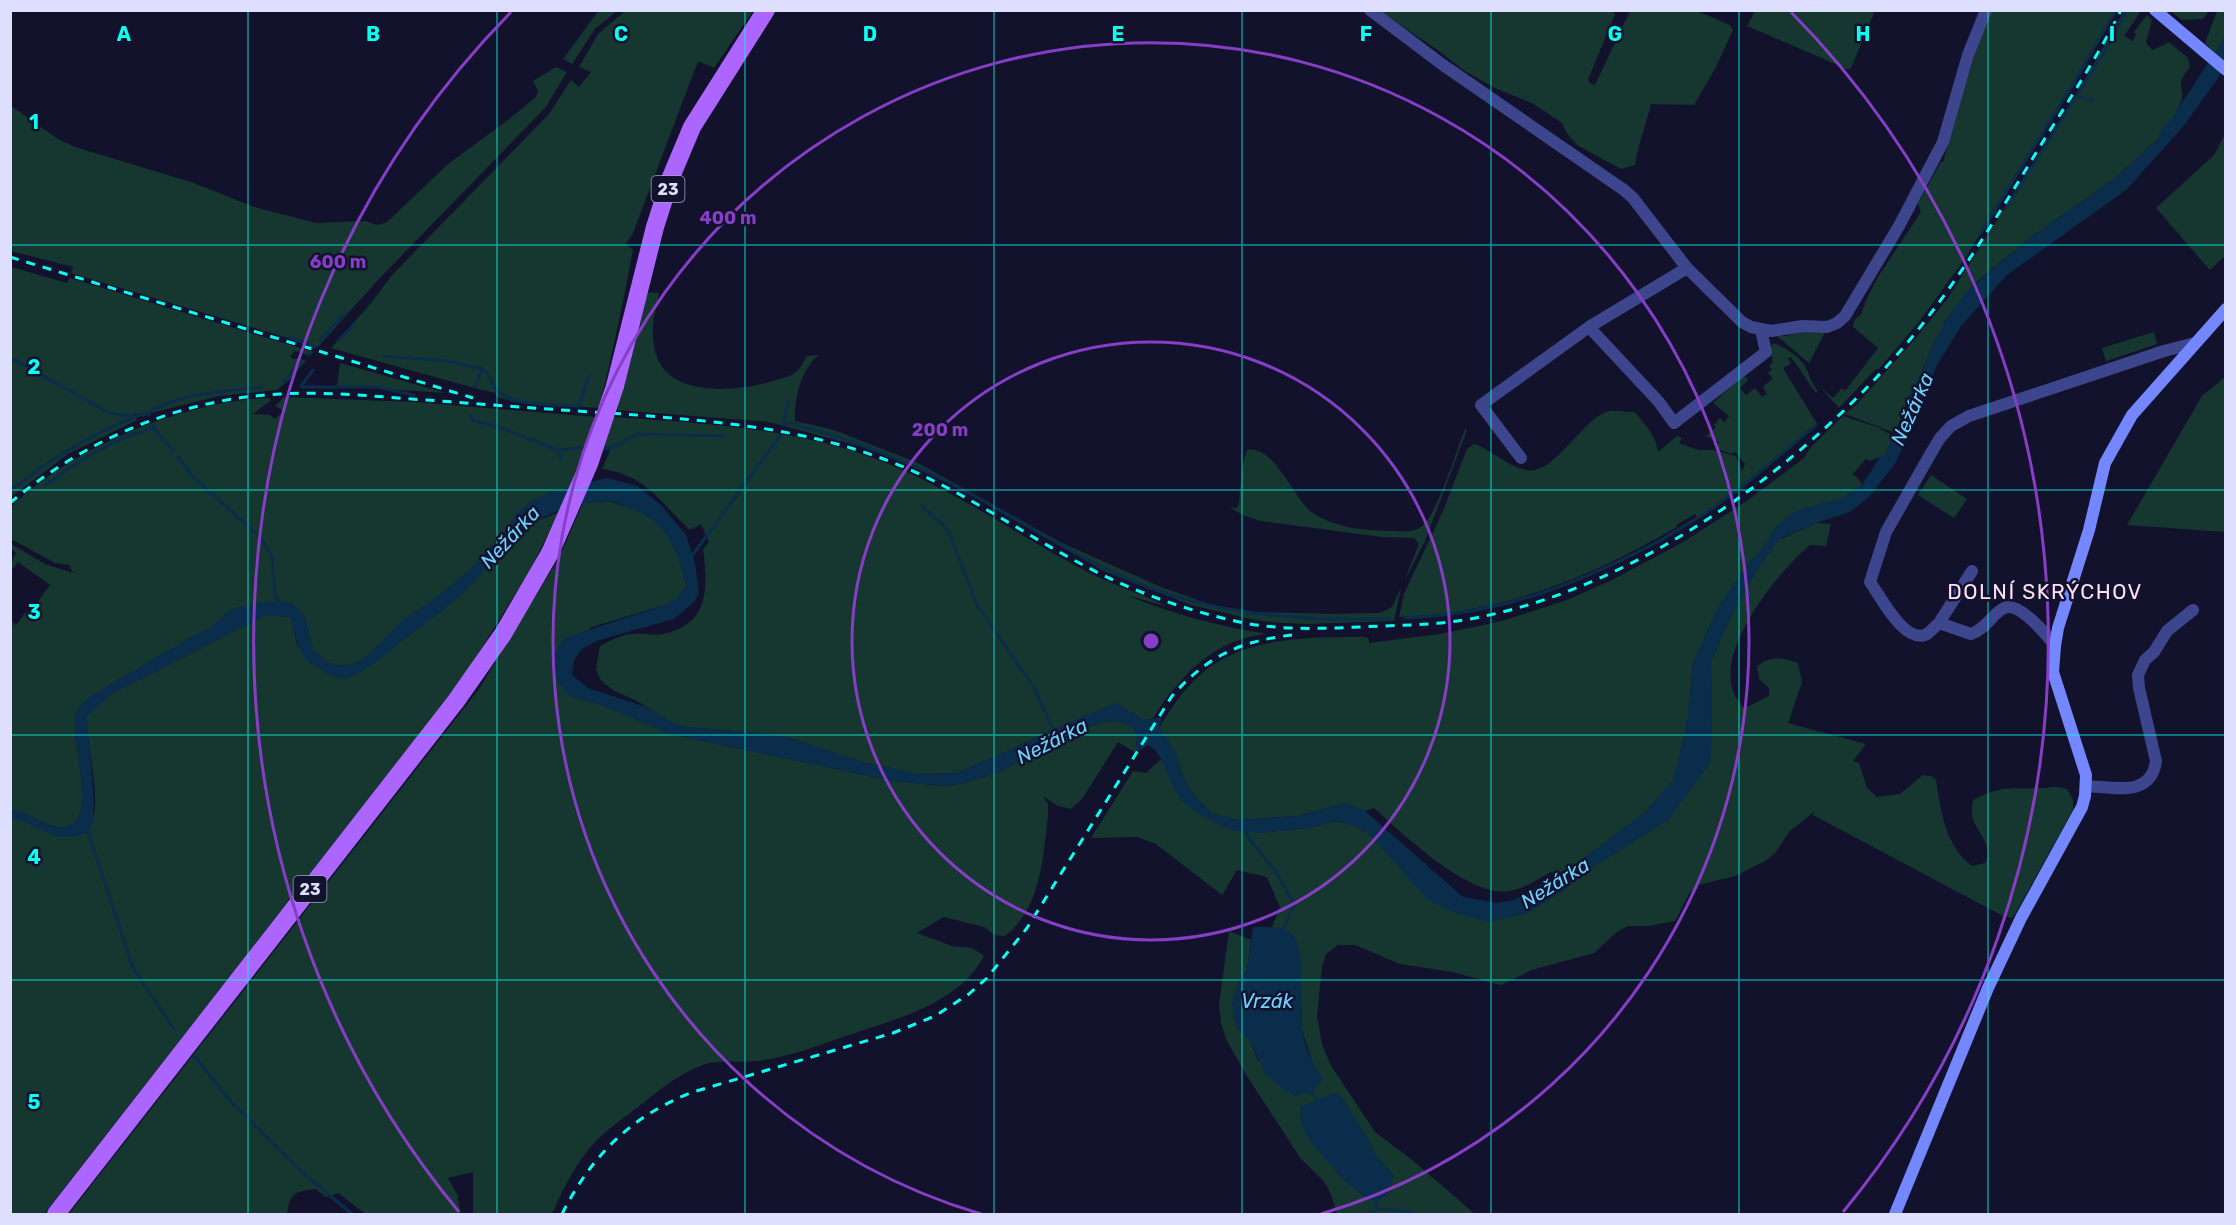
<svg xmlns="http://www.w3.org/2000/svg" width="2236" height="1225" font-family="Rubik,sans-serif">
<rect width="100%" height="100%" fill="#12122d"/>
<path fill="#153730" fill-rule="evenodd" d="M599,10l18,1 -22,18 -23,35 -9,-5z
M625,11h128l-39,57 -16,-7 -65,172 -7,11 7,6c-10,53 -21,106 -34,158l-85,-6 -17,-5 -1,-4 -18,-4 -147,-41 40,-45 22,-29 156,-160 22,-34 8,7 12,-15 -12,-5 19,-33z
M1380,11h232l3,3 -27,66 3,4 4,1 35,-74h67l33,14 3,5 -18,39 -21,36 -43,-1c-5,21 -13,40 -16,61l-14,4 -44,-24 -11,-13 -4,-9 -30,-20 -35,-14 -34,-19 -24,-19z
M1871,11l3,2 -23,55 -4,1 -100,-43 8,-15z
M1990,11h125l-17,32 -134,217 -46,63 -40,47 -2,-1 -37,39 -20,-22 14,12 9,-10 3,3 33,-43 -25,-21c1,-6 2,-9 8,-12l5,-15 12,-23 43,-65 -3,-9 23,-41h2l37,-125z
M2124,11h17l-17,25 9,5 3,-7 -2,-2 13,-17 5,5 -6,23 7,7 16,-8 19,16 2,9c-17,21 -4,18 -9,35 -4,14 -18,24 -23,37l-44,40 -82,57 -58,48 -31,39v6l-7,9 -17,40 -8,13 -16,42 -50,-19 12,-10 59,-66 32,-40 126,-199z
M2170,11h39l-6,8 -21,1z
M2217,11h8v26l-10,16 -10,-10z
M556,67l11,5 -22,36 -168,173 -59,66 -247,-74 2,-6 -62,-16v-145l47,33 17,8 116,35 63,25 62,16 50,-2 10,4 10,-2 62,-59 60,-44 28,-23 2,-6 -5,-10z
M2225,134v122l-15,14 -54,-62 58,-53z
M11,267l56,16 3,-5 243,74 -3,4 -15,-5 -5,5 3,3 7,-1 6,3 -18,20 -11,9 -58,6 -68,17 -8,4 -2,-3h-8l4,6 -69,34 -57,43z
M646,292l13,1c-5,22 -10,43 -2,64 15,41 81,34 113,25 9,-3 20,-5 26,-10 5,-4 8,-11 11,-16l12,-1c-18,13 -25,45 -24,66l39,9 84,33 144,80 99,44 51,18 45,7 76,2 47,-1 12,-6 9,-19 -7,33 -87,3 -25,-1 -27,-3 -64,-15 -85,-33 -157,-89 -33,-16 -57,-21 -90,-24 -153,-12z
M1805,331l20,1 -16,31 -33,-28 9,1z
M2154,332l3,12 -51,17 -4,-13z
M1773,343c12,4 29,15 34,27 3,8 5,14 11,21l-2,2 -25,-36 -3,1 3,6 -8,4 34,56 -75,63 -45,31 -2,-4 -19,11 1,2c-90,52 -173,86 -278,90l5,-23 39,-83 24,-62 7,-5 6,2c13,7 30,20 45,24 28,7 56,-49 81,-58 7,-3 20,0 28,0 11,11 22,24 24,40l19,-16 5,2 -3,5 19,7h15l23,6 6,15 3,-7 -10,-12 -3,2 -16,-5 3,-7 -13,-6 10,-9 -2,-2 6,-7 4,4 5,-6 -16,-13 31,-28 4,5 -8,8 6,7 9,-7 7,9 5,-3 -4,-7 10,-9 -5,-5 4,-4 -3,-3 4,-4 -3,-13z
M340,363l106,30 -109,-7z
M2225,377v155l-98,-7 75,-129z
M284,397l130,5 182,15 -25,71 -19,4 -22,10 -15,14 -9,15 -37,40 -37,30 -30,20 -33,34 -15,9 -13,2 -12,-3 -16,-13 -9,-34 -14,-14h-28l-30,7 -23,20 -16,7 -103,61c-4,4 -10,9 -13,14 -11,22 26,114 -13,116 -19,2 -35,-16 -53,-17v-189l5,4 10,-13 3,2 21,-29 -32,-23 -7,9v-8l5,-10 -5,-5v-4l34,20 28,9 -4,-8 -14,-2 -44,-24v-32c63,-60 173,-106 259,-109v3l-17,13 17,1 5,4 9,-8 -9,-5z
M1843,416l34,11 17,9 -9,19 -15,6 -4,-2 -14,16 5,2 5,8 -19,13 -47,13 -20,16 -11,19 -15,16 -30,42 -27,59 -5,56 -14,61 -30,33 -71,53 -16,9 -6,-3c-13,7 -27,17 -42,19 -40,7 -107,-58 -135,-83l-9,3 -20,-8 -47,13 -61,4 -26,-7 -19,-20 -9,-17 -7,-22 -17,-26c12,-20 24,-38 42,-54 43,-38 111,-37 164,-37l4,2v4l71,-9 62,-13 65,-21 45,-20 73,-39 63,-41 56,-42 6,-10z
M614,417c82,6 164,10 242,35 80,26 148,75 222,115 29,16 61,26 91,40l-43,-12c46,19 92,31 141,39 -52,4 -88,43 -114,84l-9,2 -20,-12 -33,5 -133,60 -41,1 -59,-13 -61,-21 -28,-6 -84,-7 -12,-4 -38,-23 -21,-9 -9,-7 -5,-5 -4,-10 4,-23c11,-6 23,-12 35,-12 9,-1 19,2 28,0 47,-10 45,-47 40,-85l6,-7 -8,-18 -11,6c-31,-28 -42,-54 -88,-61l9,-21 -7,-2z
M1465,429l2,1 -42,111 -21,41 14,-36v-3l-4,-5 -32,-1 -121,-16 -16,-5 -16,-9 7,1 3,-4 3,-37 5,-17c28,-6 48,52 66,63 23,15 53,18 80,18 12,0 24,3 33,-9 15,-21 29,-67 39,-93z
M1931,475l36,24 -13,19 -36,-23z
M609,501c10,4 22,6 31,11 28,13 41,45 46,73l-8,13 -10,6 -76,23 -40,30 2,19 16,20 33,9 67,29 224,47 51,5 20,-3 36,-12 82,-43 20,-6 16,-1 14,6 4,10 -1,16 -18,-11 -36,57 -11,10 -13,-3 -15,-10 5,8v12c-5,41 -7,93 -43,120l-10,-1 -11,-8 -40,-10 -27,16 35,13 20,2 12,8c-26,49 -89,63 -138,80 -29,10 -57,21 -88,25 -19,2 -41,-2 -58,5 -22,9 -39,23 -57,37 -15,12 -30,22 -43,34 -22,21 -36,50 -48,77h-79v-42l-25,6 9,16 4,20h-95l-28,-21 -12,4 -10,-8c-21,2 -26,4 -29,25h-218l410,-525 80,-131 24,-55z
M559,512l-30,60 -66,106 -419,536h-33l-1,-395h8l39,17 30,-3c2,-6 6,-12 7,-18 5,-31 -8,-68 -7,-100l24,-21 155,-79 25,2 6,28 14,19 51,7 100,-77 36,-38 39,-35z
M1816,523l15,1 -5,22 -16,-1c-33,27 -112,123 -65,163l24,-12v-8l-10,-9 -2,-13c14,-10 25,-9 41,-3l4,19 -14,41 78,21 -13,17 6,2 8,25 10,9 23,-3 23,-19 8,1 5,4c5,31 9,66 36,86l13,-3c9,-16 -6,-28 -12,-44 -2,-5 -1,-13 0,-19 29,-15 35,-11 66,-12 13,0 14,-3 28,1l6,11v10l-58,104 -3,4 -11,-3 -188,-100 1,-3 -25,20 -14,21 -10,8 -30,15 -37,9 -9,9 -14,27 -26,5h-21l-11,6 -23,21 -62,17 -31,15 -49,-13 -52,-8 -45,-19h-17l-12,9 -4,13 -5,49 5,28 8,20 45,68 36,27 64,55h-138l-7,-22 -7,-12 -22,-21 -54,-83 -21,-37 -5,-16 -2,-18 10,-74 22,9 -4,30 -8,11 -7,21 4,24 15,16 7,19 56,6 -12,-37 -2,-73 -15,-27 -13,-3 8,-20 -13,-30 -30,-7 -15,25 -66,-51 -19,-7 -46,1 42,-67 13,2 15,-14 22,43 76,31 49,-5 29,-7 19,5 14,9 33,35 55,44 101,-20 26,-22 84,-53 43,-90 -1,-68 21,-47 29,-51 18,-23zM1333,1094l7,1 29,46 5,13 20,22 -37,14c-29,-20 -42,-52 -57,-83z"/>
<path fill="#0b2d4c" d="M2225,37v28l-7,13 -35,49 -57,63 -119,85 -46,51 -24,39 -41,97 -27,35 -19,15 -34,11 -35,15 -20,25 -29,51 -21,47 1,68 -2,34 -41,56 -84,53 -26,22 -31,19 -39,9 -31,-8 -30,-14 -58,-65 -14,-9 -19,-5 -29,7 -49,5 -30,-3 -29,-15 -17,-13 -8,-11 -14,-32 -6,-9 -7,-5 -12,8 1,-16 -4,-10 -14,-6 -16,1 -20,6 -82,43 -36,12 -20,3 -51,-5 -224,-47 -67,-29 -34,-9 -15,-20 -2,-19 12,-19 104,-34 10,-6 8,-13c-6,-32 -22,-66 -55,-77 -7,-2 -15,-6 -22,-7 -17,-2 -60,11 -74,21 -27,20 -47,47 -71,70 -21,20 -46,36 -68,54 -14,11 -32,28 -50,32 -8,1 -14,-2 -21,-6 -29,-16 -26,-24 -34,-55l-25,-2 -155,79 -24,22c-1,22 14,100 2,114 -5,7 -23,8 -31,6 -16,-3 -30,-17 -47,-17v-9c18,1 34,19 52,17 40,-2 3,-94 14,-116 3,-5 9,-10 12,-14l104,-61 16,-7 23,-20 30,-7h28l14,14 9,34 16,13 12,3 13,-2 15,-9 32,-34 31,-20 37,-30 37,-40 9,-15 15,-14 22,-10 55,-14 30,8 24,19 25,30 9,28 4,30 -5,9 -20,17 -75,21 -17,9 -8,11 -2,15 16,13 58,19 27,16 12,4 84,7 28,6 61,21 59,13 41,-1 133,-60 25,-10 28,17 18,-3 -3,11 10,13 7,13 7,22 9,17 19,20 26,7 61,-4 47,-13 20,8 98,86 34,6 17,-3 59,-34 71,-53 30,-33 14,-61 5,-56 27,-59 30,-42 15,-16 11,-19 19,-16 48,-13 19,-13 18,-28 5,-2 20,-43 6,-21 8,-13 17,-40 7,-9v-5l23,-32 66,-56 82,-57 44,-40 3,-9 11,-12z
M1253,927c12,0 31,-1 40,8 12,12 7,74 9,93 1,17 11,37 21,51l-10,12 -18,5 -13,-8 -17,-14 -14,-32 -15,-16 -4,-25 7,-20 8,-11z
M1333,1094l7,1 29,46 5,13 20,22 -6,18 -10,8 -12,-4 -19,-15 -38,-43 -8,-16 -1,-17z"/>
<g fill="none" stroke-linecap="round" stroke-linejoin="round">
<path stroke="#0b2d4c" stroke-width="3" d="M2069,91l47,-81
M2078,96l15,5
M2006,208l97,-154 24,-44
M1980,234l89,-144
M289,337l26,10
M320,341l26,-29
M338,341l17,-17
M308,354l3,-2
M384,356l64,5 34,8
M10,357l99,56 25,4 14,-5 1,3
M284,381l17,-19
M301,386l12,-16
M302,387h74l38,8
M475,387l7,-18c11,7 9,17 17,23 18,15 57,12 80,14l10,-31
M148,412c33,-18 77,-21 114,-25
M471,415l1,5 27,7 59,23 3,9
M783,424l7,-1c55,15 107,33 158,59 69,35 132,80 205,107 77,28 156,31 237,30
M153,425l2,5 19,21
M783,425l5,-22
M600,448l6,1 11,-4 20,-11 86,2
M558,450l29,-3
M178,457l15,20 66,59 13,20 3,41 6,7
M45,485c33,-23 70,-48 109,-57
M10,492c38,-33 79,-56 124,-75
M921,505l27,25 29,75 57,83 21,46
M1700,517l42,-30 74,-62
M1658,542l39,-24
M691,557l90,-122
M1405,618c95,-4 169,-32 252,-76
M1244,828l6,12 26,32 18,32 -12,29
M87,829l46,139 41,61
M194,1056l39,48 69,68 50,42
M1308,1090l13,12
M1378,1209l34,3 2,2
M1368,1214l10,-5 -4,-10"/>
<path stroke="#3d468c" stroke-width="12" d="M1370,10l73,55 181,125 9,8 54,70 55,54 9,5 20,4 32,-5 24,1 10,-4 8,-7 54,-90 44,-84 25,-87 18,-45
M1687,268l-98,59 70,75 15,21 92,-71 -5,-22
M1521,458l-40,-53 108,-78
M1939,623l33,-52
M2055,646c-8,-11 -36,-45 -51,-38 -12,6 -18,21 -33,26l-32,-11c-4,3 -9,10 -14,12 -22,7 -44,-38 -55,-53l16,-50 45,-79 9,-15 11,-12 18,-10 195,-65 31,-8
M2086,786c28,1 65,12 70,-25l-17,-73 -1,-13 7,-15 9,-8 13,-21 26,-21"/>
<path stroke="#7587ff" stroke-width="12" d="M2155,10l71,60
M1895,1214l93,-226 33,-70 61,-111 3,-11 1,-21 -33,-103 2,-26 3,-18 31,-98 16,-67 27,-48 94,-106"/>
<path stroke="#ad65ff" stroke-width="18" d="M615,386l40,-159 16,-50 21,-50 74,-117
M56,1214l400,-513 47,-67 47,-81"/>
<path stroke="#0afff1" stroke-width="3" stroke-dasharray="9 8" stroke-linecap="butt" d="M10,257l463,141
M10,503c76,-64 170,-104 270,-109 49,-3 98,3 147,6 66,5 131,10 197,14 87,7 171,13 254,43 74,26 138,73 207,109 47,25 97,43 150,55 48,11 98,7 147,5 33,-1 65,-2 98,-9 161,-32 324,-151 428,-275 50,-60 90,-127 131,-194 28,-45 58,-90 82,-138
M562,1214c30,-59 69,-98 131,-122l200,-59 42,-17 34,-22 18,-16 40,-50 145,-232c38,-43 72,-56 128,-62"/>
<path stroke="#ad65ff" stroke-width="18" d="M550,553l39,-89 26,-78"/>
</g>
<path fill="none" stroke="#0afff1" stroke-width="1.5" stroke-opacity="0.55" d="M248,10v1204M497,10v1204M745,10v1204M994,10v1204M1242,10v1204M1491,10v1204M1739,10v1204M1988,10v1204M10,245h2216M10,490h2216M10,735h2216M10,980h2216"/>
<g fill="none" stroke="#853ec5" stroke-width="3">
<circle cx="1151" cy="641" r="299"/>
<path d="M981 1214A598 598 0 1 1 1321 1214"/>
<path d="M459 1212A897 897 0 0 1 511 12M1791 12A897 897 0 0 1 1843 1212"/>
</g>
<g text-anchor="middle" stroke-width="5" stroke-linejoin="round" paint-order="stroke">
<g fill="#12122d" stroke="#a1a2c0" stroke-width="1.5">
<rect x="651.5" y="176" width="33" height="26" rx="4.5"/>
<rect x="293.5" y="876" width="33" height="26" rx="4.5"/>
</g>
<g font-size="16" font-weight="bold" fill="#dedfff">
<text x="668" y="195">23</text>
<text x="310" y="895">23</text>
</g>
<g font-size="20" font-style="italic" fill="#6cd2ff" stroke="#12122d">
<text transform="translate(1912 409) rotate(-66)" y="7">Nežárka</text>
<text transform="translate(510 537) rotate(-47)" y="7">Nežárka</text>
<text transform="translate(1052 741) rotate(-27)" y="7">Nežárka</text>
<text transform="translate(1555 883) rotate(-32)" y="7">Nežárka</text>
<text x="1267" y="1008">Vrzák</text>
</g>
<g font-size="21" letter-spacing="1.5" fill="#ffe0f8" stroke="#12122d">
<text x="2045" y="599">DOLNÍ SKRÝCHOV</text>
</g>
</g>
<g font-size="20" text-anchor="middle" font-weight="bold" fill="#0afff1" stroke="#12122d" stroke-width="5" stroke-linejoin="round" paint-order="stroke">
<text x="124" y="41">A</text>
<text x="373" y="41">B</text>
<text x="621" y="41">C</text>
<text x="870" y="41">D</text>
<text x="1118" y="41">E</text>
<text x="1366" y="41">F</text>
<text x="1615" y="41">G</text>
<text x="1863" y="41">H</text>
<text x="2112" y="41">I</text>
<text x="34" y="129">1</text>
<text x="34" y="374">2</text>
<text x="34" y="619">3</text>
<text x="34" y="864">4</text>
<text x="34" y="1109">5</text>
</g>
<circle cx="1151" cy="641" r="9" fill="#853ec5" stroke="#12122d" stroke-width="3"/>
<g font-size="18" text-anchor="middle" font-weight="bold" fill="#853ec5" stroke="#12122d" stroke-width="5" stroke-linejoin="round" paint-order="stroke">
<text x="728" y="224">400 m</text>
<text x="338" y="268">600 m</text>
<text x="940" y="436">200 m</text>
</g>
<rect width="2236" height="1225" fill="none" stroke="#dedfff" stroke-width="24"/>
</svg>
